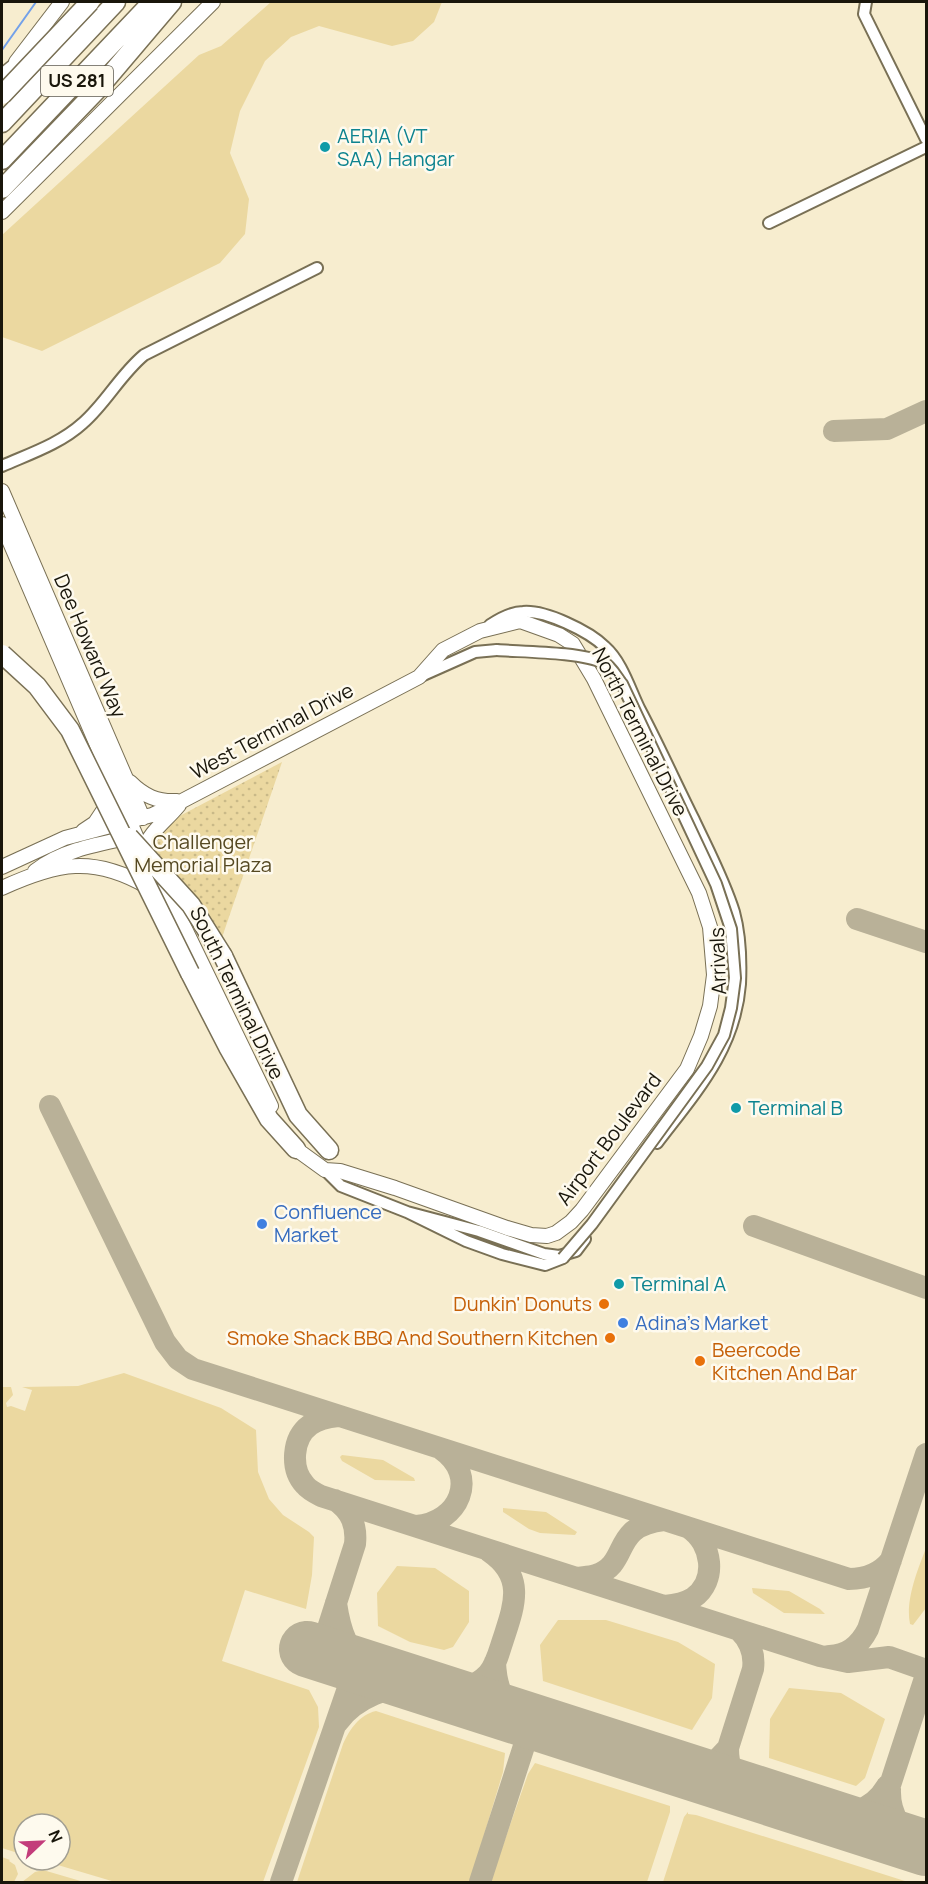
<svg xmlns="http://www.w3.org/2000/svg" width="928" height="1884" font-family="Manrope,sans-serif">
<defs>
<pattern id="park-dots" width="8" height="8" patternUnits="userSpaceOnUse" patternTransform="scale(1.5)"><rect width="8" height="8" fill="#ebd8a0"/><path d="M2 2h.1M6 6h.1" fill="none" stroke="#c9b988" stroke-width="1.8" stroke-linecap="round"/></pattern>
</defs>
<rect width="100%" height="100%" fill="#f7edcf"/>
<path fill="#ebd8a0" d="M271,2h171l-8,20 -21,19 -21,5 -73,-20 -28,11 -26,24 -25,50 -10,42 19,46 -4,35 -25,29 -178,88 -40,-14v-102l197,-180 22,-9z
M124,1373l97,35 35,22 2,42 11,27 14,16 26,17 5,5 -2,38 -6,34 -61,-19 -23,71 87,29 9,17 1,20 -56,155h-148l-74,-22h19v-36h-36v31l-22,-7v-461h9l2,8 -7,8 1,4 4,-1 14,5 7,-21 -10,-3 56,-1z
M342,1455l41,5 31,18 1,3 -40,-1 -33,-19 -2,-4z
M503,1508l43,4 31,20 -2,3 -35,-2 -11,-4 -26,-17z
M926,1548v60l-13,17 -3,-1c-5,-24 8,-55 16,-76z
M397,1566l38,2 34,23v31l-16,25 -9,3 -34,-8 -32,-16 -1,-33z
M752,1588l37,3 31,18 5,5 -41,-1 -31,-20z
M558,1620h48l72,22 37,22 -3,34 -20,32 -149,-49 -3,-36z
M789,1688l52,5 44,26 -20,59 -9,8 -87,-28 1,-39z
M376,1711l129,42 -2,19 -33,110h-173l46,-138c7,-15 16,-29 33,-33z
M535,1763l135,43v6l-23,70h-157l38,-108z
M688,1812v2l8,1 212,67h-245l21,-65z
M2,1857l8,3 -1,1 6,4 3,9 -4,8h-12z
M43,1870l41,12h-62l13,-10z"/>
<path fill="url(#park-dots)" d="M282,762l-66,193 -66,-104 6,-20 16,-11z"/>
<g fill="none" stroke-linecap="round" stroke-linejoin="round">
<path stroke="#73a1e9" stroke-width="2" d="M2,50l34,-48"/>
<path stroke="#b9b198" stroke-width="22" d="M834,431l53,-2 39,-18
M857,919l69,23
M50,1106l115,236 13,17 15,10 656,210c17,0 31,-5 42,-19
M754,1226l172,62
M338,1416c-9,1 -20,3 -28,9 -18,13 -20,44 -5,60 4,5 10,8 16,11l499,160 28,6 41,-5 37,13
M416,1526c43,-3 64,-50 25,-77
M577,1578c6,-1 13,-1 19,-3 35,-12 14,-49 68,-55
M336,1603c4,27 11,51 35,67
M665,1606c9,-1 20,-3 28,-8 25,-17 19,-55 -4,-70
M739,1630c11,11 16,24 14,39l-25,79c0,19 5,32 20,43
M320,1653l35,-109c2,-19 -4,-33 -20,-44
M829,1656c18,0 31,-11 39,-27l58,-175
M495,1662c1,26 8,42 29,57
M441,1692c17,-2 34,-4 47,-18 8,-9 11,-22 15,-34 11,-34 23,-63 -13,-88
M338,1722c17,-24 52,-37 81,-37
M525,1743c10,-17 22,-13 38,-12
M691,1773l21,-8 16,-17
M890,1789c-1,27 13,45 36,58
M816,1812c29,5 55,1 71,-26
M875,1831l51,-156
M281,1882l75,-217
M480,1882l45,-139 -2,-16 -14,-13"/>
<path stroke="#b9b198" stroke-width="56" d="M307,1649l619,199"/>
<defs>
<path id="minor" d="M866,2l-2,12 62,125
M769,223l157,-76
M2,466c27,-12 58,-22 81,-43 23,-20 37,-48 61,-68l173,-87
M490,625c9,-6 22,-13 33,-13 22,-2 66,19 82,35 17,15 25,43 35,63 19,36 36,74 54,110 14,30 30,60 40,92 6,22 7,50 6,72 -5,66 -45,109 -83,159
M421,676l54,-24 22,-2
M714,975l12,-14 6,-19
M325,1170l16,16 66,26 59,29 36,13 43,11 18,-7
M407,1212l72,19 65,23 15,2 17,-5 9,-12"/>
<path id="secondary" d="M16,62l46,-60
M2,212l211,-210
M2,491l141,327
M2,524l137,319
M130,782c14,14 27,20 47,19
M83,831l12,-8 16,-24
M143,851c7,-20 23,-30 36,-46
M2,867l63,-29 87,-23 30,-14 237,-124 24,-27 37,-19 40,-10 39,14 14,9 21,35 105,214 11,34 4,48 -4,31 -9,30 -14,33 -105,141 -11,12 -15,11 -9,3 -16,-1 -24,-7 -112,-40 -55,-17 -15,-1 -29,-21 -5,-8
M35,871c27,-21 64,-27 97,-34
M156,873l18,33 97,200
M2,888c55,-25 91,-33 146,-1"/>
<path id="motorway" d="M2,79l28,-23
M2,123l114,-121
M2,160l150,-158
M2,189l97,-101 73,-86
M223,956l75,159 31,35
M190,973l38,74 41,72 27,30"/>
</defs>
<use href="#minor" stroke="#797055" stroke-width="14"/>
<use href="#secondary" stroke="#797055" stroke-width="16"/>
<use href="#motorway" stroke="#797055" stroke-width="21"/>
<use href="#minor" stroke="#fff" stroke-width="10"/>
<use href="#secondary" stroke="#fff" stroke-width="14"/>
<use href="#motorway" stroke="#fff" stroke-width="18"/>
<defs>
<path id="minor-bridge" d="M497,650c27,2 84,2 107,13 7,3 13,15 18,21l94,200 15,45 4,49 -4,30 -7,27 -17,31 -115,158 -29,34"/>
<path id="motorway-bridge" d="M2,95l88,-93
M2,654l35,32 33,44 120,243
M129,837l62,68 32,51"/>
</defs>
<use href="#minor-bridge" stroke="#797055" stroke-width="14" stroke-linecap="butt"/>
<use href="#motorway-bridge" stroke="#797055" stroke-width="21" stroke-linecap="butt"/>
<use href="#minor-bridge" stroke="#fff" stroke-width="10"/>
<use href="#motorway-bridge" stroke="#fff" stroke-width="18"/>
</g>
<g fill="#0f9aa8" stroke="#fefaee" stroke-width="2">
<circle cx="325" cy="147" r="6"/>
<circle cx="736" cy="1108" r="6"/>
<circle cx="619" cy="1284" r="6"/>
</g>
<g fill="#3f7fe0" stroke="#fefaee" stroke-width="2">
<circle cx="262" cy="1224" r="6"/>
<circle cx="623" cy="1323" r="6"/>
</g>
<g fill="#e8710a" stroke="#fefaee" stroke-width="2">
<circle cx="604" cy="1304" r="6"/>
<circle cx="610" cy="1338" r="6"/>
<circle cx="700" cy="1361" r="6"/>
</g>
<g text-anchor="middle" stroke-width="5" stroke-linejoin="round" paint-order="stroke">
<rect fill="#fefaee" stroke="#5e5a4f" stroke-width="1.5" x="41" y="66" width="72" height="30" rx="4.5"/>
<g font-size="18" font-weight="bold" fill="#19160b">
<text x="77" y="87">US 281</text>
</g>
<g font-size="20" fill="#0d838f" stroke="#fefaee" text-anchor="start">
<text x="337" y="143">AERIA (VT<tspan x="337" dy="23">SAA) Hangar</tspan></text>
<text x="748" y="1115">Terminal B</text>
<text x="631" y="1291">Terminal A</text>
</g>
<g font-size="20" fill="#19160b" stroke="#fefaee">
<text transform="translate(90 646) rotate(67)" y="7">Dee Howard Way</text>
<text transform="translate(272 731) rotate(-28)" y="7">West Terminal Drive</text>
<text transform="translate(640 732) rotate(63)" y="7">North Terminal Drive</text>
<text transform="translate(718 961) rotate(-92)" y="7">Arrivals</text>
<text transform="translate(237 993) rotate(64)" y="7">South Terminal Drive</text>
<text transform="translate(609 1139) rotate(-53)" y="7">Airport Boulevard</text>
</g>
<g font-size="20" fill="#554821" stroke="#fefaee">
<text x="203" y="849">Challenger<tspan x="203" dy="23">Memorial Plaza</tspan></text>
</g>
<g font-size="20" fill="#366cbe" stroke="#fefaee" text-anchor="start">
<text x="274" y="1219">Confluence<tspan x="274" dy="23">Market</tspan></text>
<text x="635" y="1330">Adina’s Market</text>
</g>
<g font-size="20" fill="#c56008" stroke="#fefaee" text-anchor="end">
<text x="592" y="1311">Dunkin' Donuts</text>
<text x="598" y="1345">Smoke Shack BBQ And Southern Kitchen</text>
<text x="712" y="1357" text-anchor="start">Beercode<tspan x="712" dy="23">Kitchen And Bar</tspan></text>
</g>
</g>
<rect width="928" height="1884" fill="none" stroke="#19160b" stroke-width="6"/>
<g transform="translate(42 1842) rotate(67)"><circle r="28" fill="#fefaee" stroke="#a29f93" stroke-width="1.5"/>
<path d="M0-4.5L10 22L0 15L-10 22Z" fill="#c33c7b"/>
<text y="-9" font-size="16" font-weight="bold" text-anchor="middle" fill="#19160b">N</text>
</g>
</svg>
